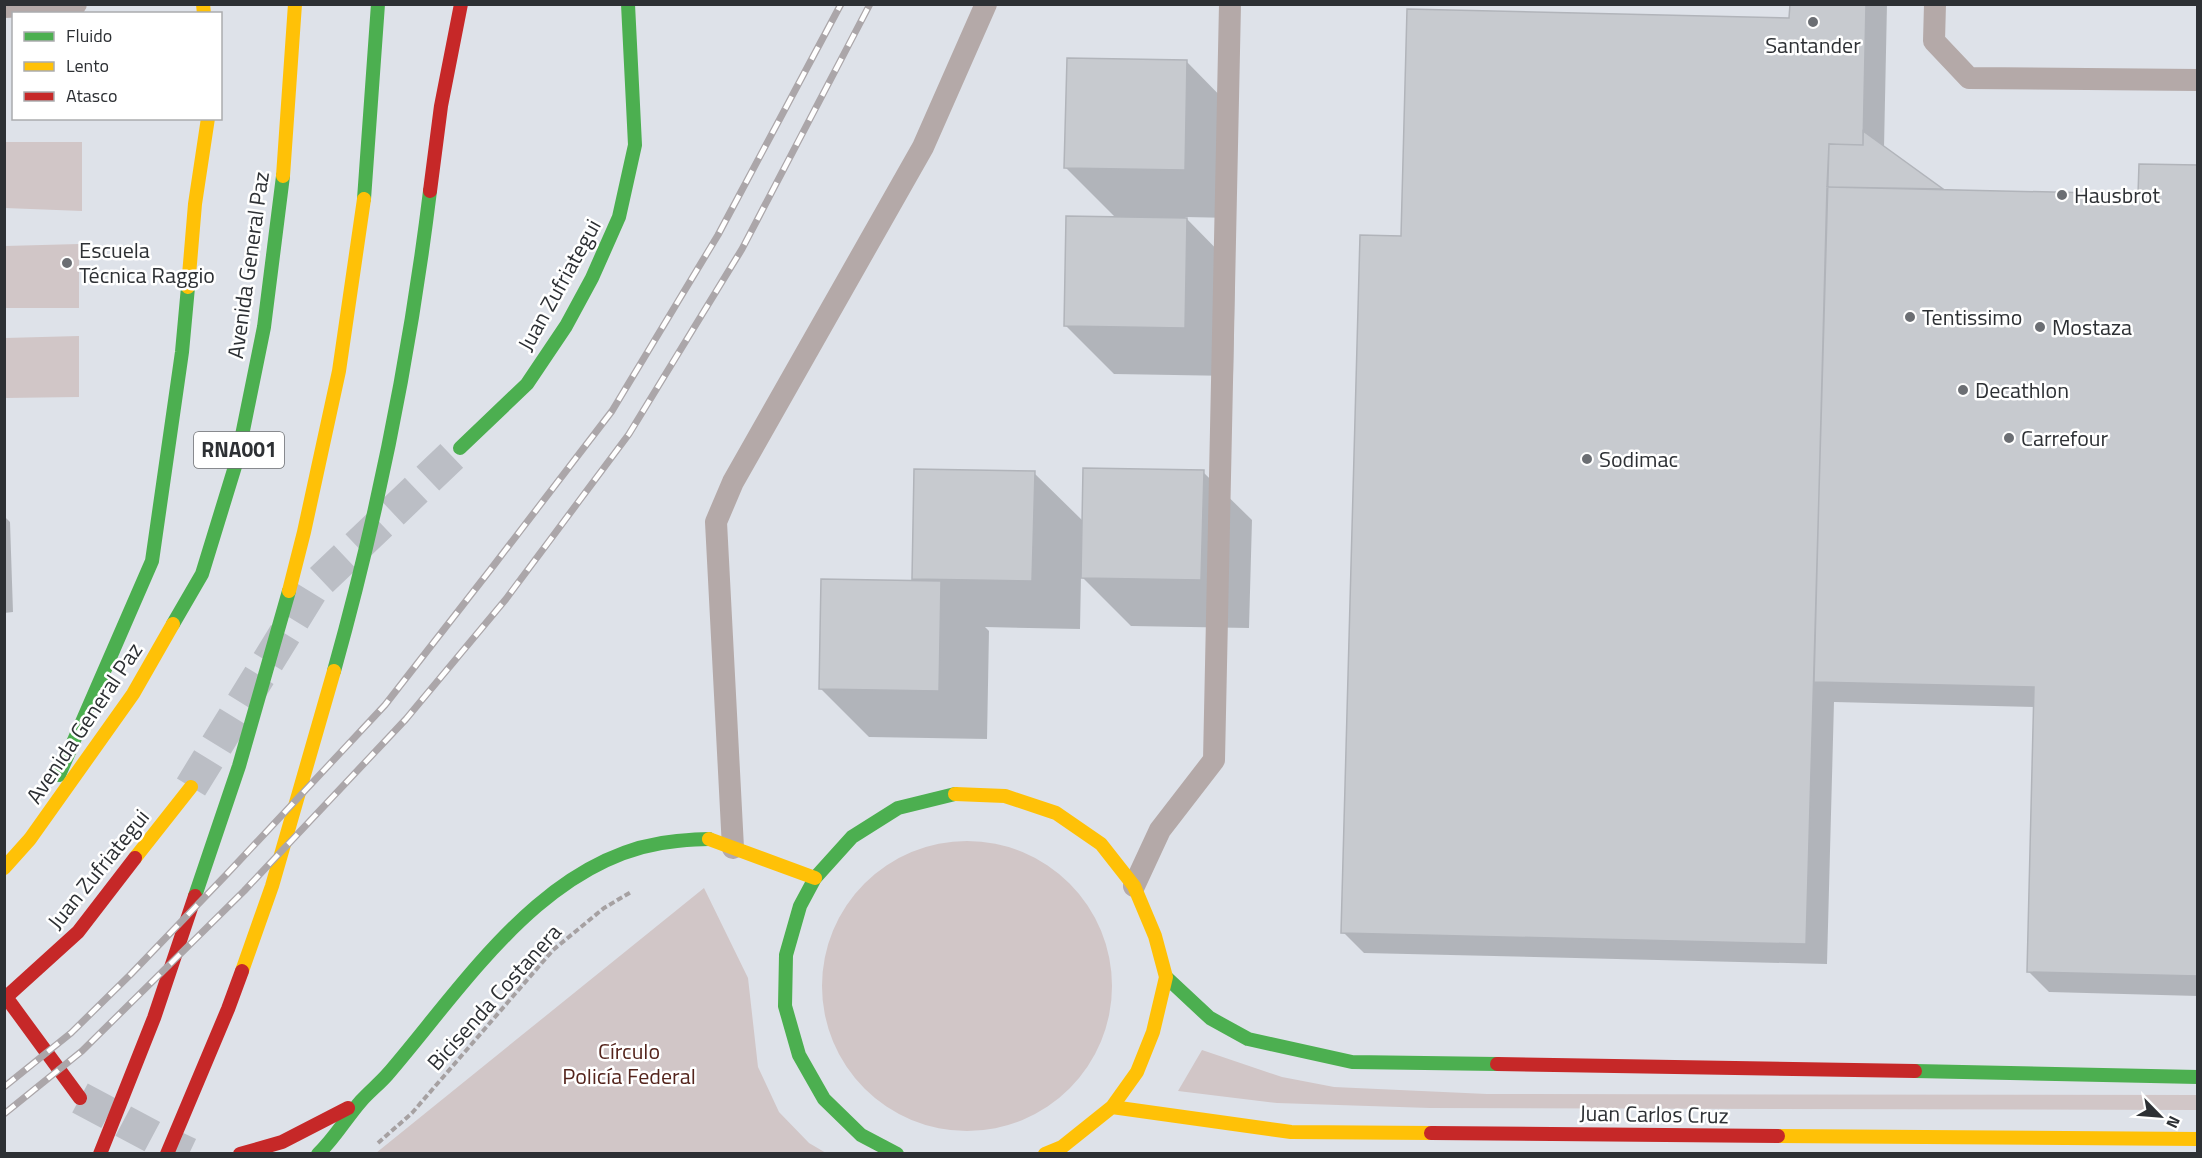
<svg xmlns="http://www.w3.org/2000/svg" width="2202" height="1158" font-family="'Titillium Web',sans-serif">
<rect width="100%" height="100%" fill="#dee2e9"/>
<path fill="#d1c6c7" d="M5,142h77v69l-77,-3z
M79,244v64h-74v-62z
M79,336v61l-74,1v-60z
M822 986a145 145 0 1 1 290 0a145 145 0 1 1-290 0Z
M704,888l44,90 10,89 21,45 30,31 17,10h-450z
M1202,1050l80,27 52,10 153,7 710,1v15l-767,-2 -153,-5 -99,-12z"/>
<path fill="#0003" d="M1791,4h96l-3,144 58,43 198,5 58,-29v829l-149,-4 -21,-21 7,-264 -201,-5 -7,262 -463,-11 -21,-21 448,-912z
M1187,62l48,49 -2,107 -48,-1 50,51 -2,108 -119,-2 -48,-48 50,-108 -50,-50z
M1203,472l49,48 -3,108 -118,-2 -50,-50 -1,53 -95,-2 4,4 -2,108 -118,-2 -49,-49 97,-106 -4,-4 121,-105 50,49z
M4,516l6,6 3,90 -9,1z"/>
<path fill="#c7cacf" stroke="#b1b4ba" stroke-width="1.5" d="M1790,4h76l-3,141 -34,-1 -23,800 -465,-11 19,-698 41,1 6,-227 382,9z
M1067,58l120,2 -2,110 -121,-2z
M1863,131l80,58 -116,-2 2,-43 34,1z
M2139,164l59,1v811l-171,-4 7,-285 -220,-5 13,-495 311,7z
M1066,216l121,2 -2,110 -121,-2z
M1083,468l121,2 -3,110 -120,-2z
M914,469l121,2 -3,110 -120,-2z
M821,579l120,2 -2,110 -120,-2z"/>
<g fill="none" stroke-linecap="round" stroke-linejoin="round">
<path stroke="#bbbec5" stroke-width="33" stroke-dasharray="33 16" stroke-linecap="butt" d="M191,787l122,-199 147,-140
M80,1098l73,39 36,17"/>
<path stroke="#a6a1a2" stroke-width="4" stroke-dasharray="6 3" stroke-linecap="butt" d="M378,1143l34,-30 141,-163 51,-42 27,-16"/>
<path stroke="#b4a9a8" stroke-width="22" d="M1935,4l-1,37 35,37 229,2
M4,7l72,-3
M733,848l-17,-326 17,-40 190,-335 63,-143
M1134,886l26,-56 54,-70 16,-756"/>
<path stroke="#4caf50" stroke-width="14" d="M364,199l14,-195
M460,448l67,-64 39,-58 26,-48 27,-61 16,-72 -7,-141
M173,624l29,-50 35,-114 27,-133 19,-151
M334,671c44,-157 76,-317 96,-480
M59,775l93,-214 30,-209 6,-65
M195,896l44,-130 50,-175
M1166,977l44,41 38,21 104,23 145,2
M1915,1071l283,6
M318,1154c17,-16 28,-36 43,-53 8,-9 18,-17 26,-26 77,-89 160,-223 290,-234 10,-1 21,-2 32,-2
M897,1154l-36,-19 -37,-36 -25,-44 -14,-49 1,-51 14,-49 15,-28 37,-41 46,-29 57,-14"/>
<path stroke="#ffc107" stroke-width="14" d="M203,4l1,10
M283,176l12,-172
M188,287l7,-83 13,-86
M289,591l15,-59 35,-161 25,-172
M955,794l50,2 51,17 45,31 33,42 21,50 11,41 -13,55 -16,40 -25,35 -50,40 -17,7
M709,839l106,39
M135,858l56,-71
M4,868l26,-29 103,-145 40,-70
M242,971l30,-85 62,-215
M1112,1107l179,25 140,1
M1778,1136l420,3"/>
<path stroke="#c62828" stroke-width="14" d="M430,191l11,-85 20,-102
M6,997l74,101
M4,999l74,-67 57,-74
M1497,1064l418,7
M1431,1133l347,3
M100,1154l54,-136 41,-122
M167,1154l61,-145 14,-38
M240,1154l42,-12 66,-34"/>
<defs>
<path id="rail" d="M4,1087l67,-54 60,-59 95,-99 159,-170 109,-140 118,-154 106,-176 123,-231
M4,1114l78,-63 162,-160 162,-172 100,-120 123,-165 113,-185 128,-245"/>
</defs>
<use href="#rail" stroke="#aba6a9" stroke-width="7"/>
<use href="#rail" stroke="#fff" stroke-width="4.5" stroke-dasharray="14" stroke-linecap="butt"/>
</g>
<g fill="#6b6e73" stroke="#fff" stroke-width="2">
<circle cx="1813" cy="22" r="6"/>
<circle cx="2062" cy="195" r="6"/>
<circle cx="67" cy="263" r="6"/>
<circle cx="1910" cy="317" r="6"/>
<circle cx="2040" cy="327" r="6"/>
<circle cx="1963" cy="390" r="6"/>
<circle cx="2009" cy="438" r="6"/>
<circle cx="1587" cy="459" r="6"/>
</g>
<g text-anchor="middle" stroke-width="5" stroke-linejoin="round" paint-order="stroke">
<rect fill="#fff" stroke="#6c6e71" stroke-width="1.5" x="194" y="432" width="90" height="36" rx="4.5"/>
<g font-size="21" font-weight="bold" fill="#2d3034">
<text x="239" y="457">RNA001</text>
</g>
<g font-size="22" fill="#2d3034" stroke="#fff" text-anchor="start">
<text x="1813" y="53" text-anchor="middle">Santander</text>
<text x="2074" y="203">Hausbrot</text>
<text x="79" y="258">Escuela<tspan x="79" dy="25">Técnica Raggio</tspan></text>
<text x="1922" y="325">Tentissimo</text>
<text x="2052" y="335">Mostaza</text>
<text x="1975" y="398">Decathlon</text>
<text x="2021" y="446">Carrefour</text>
<text x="1599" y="467">Sodimac</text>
</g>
<g font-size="22" fill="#2d3034" stroke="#fff">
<text transform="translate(248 265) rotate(-82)" y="8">Avenida General Paz</text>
<text transform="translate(559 285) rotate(-61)" y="8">Juan Zufriategui</text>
<text transform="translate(84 723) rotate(-56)" y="8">Avenida General Paz</text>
<text transform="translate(98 869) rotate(-51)" y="8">Juan Zufriategui</text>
<text transform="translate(494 997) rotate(-48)" y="8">Bicisenda Costanera</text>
<text transform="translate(1654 1114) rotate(1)" y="8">Juan Carlos Cruz</text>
</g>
<g font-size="22" fill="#54241c" stroke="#fff">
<text x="629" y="1059">Círculo<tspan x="629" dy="25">Policía Federal</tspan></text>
</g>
</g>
<rect width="2202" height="1158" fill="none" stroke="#2d3034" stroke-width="12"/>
<rect x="12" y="12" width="210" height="108" fill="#ffffff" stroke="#abacae" stroke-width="1.5"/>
<rect x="24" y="32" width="30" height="9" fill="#4caf50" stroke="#abacae" stroke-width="1.5"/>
<text x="66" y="42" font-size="18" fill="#2d3034">Fluido</text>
<rect x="24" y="62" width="30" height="9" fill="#ffc107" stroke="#abacae" stroke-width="1.5"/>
<text x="66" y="72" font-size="18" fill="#2d3034">Lento</text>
<rect x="24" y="92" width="30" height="9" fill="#c62828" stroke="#abacae" stroke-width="1.5"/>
<text x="66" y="102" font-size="18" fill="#2d3034">Atasco</text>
<g transform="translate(2160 1116) rotate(115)" stroke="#ffffff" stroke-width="4.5" paint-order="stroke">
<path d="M0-4.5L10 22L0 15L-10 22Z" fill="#2d3034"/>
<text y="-9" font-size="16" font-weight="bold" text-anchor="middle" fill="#2d3034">N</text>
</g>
</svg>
